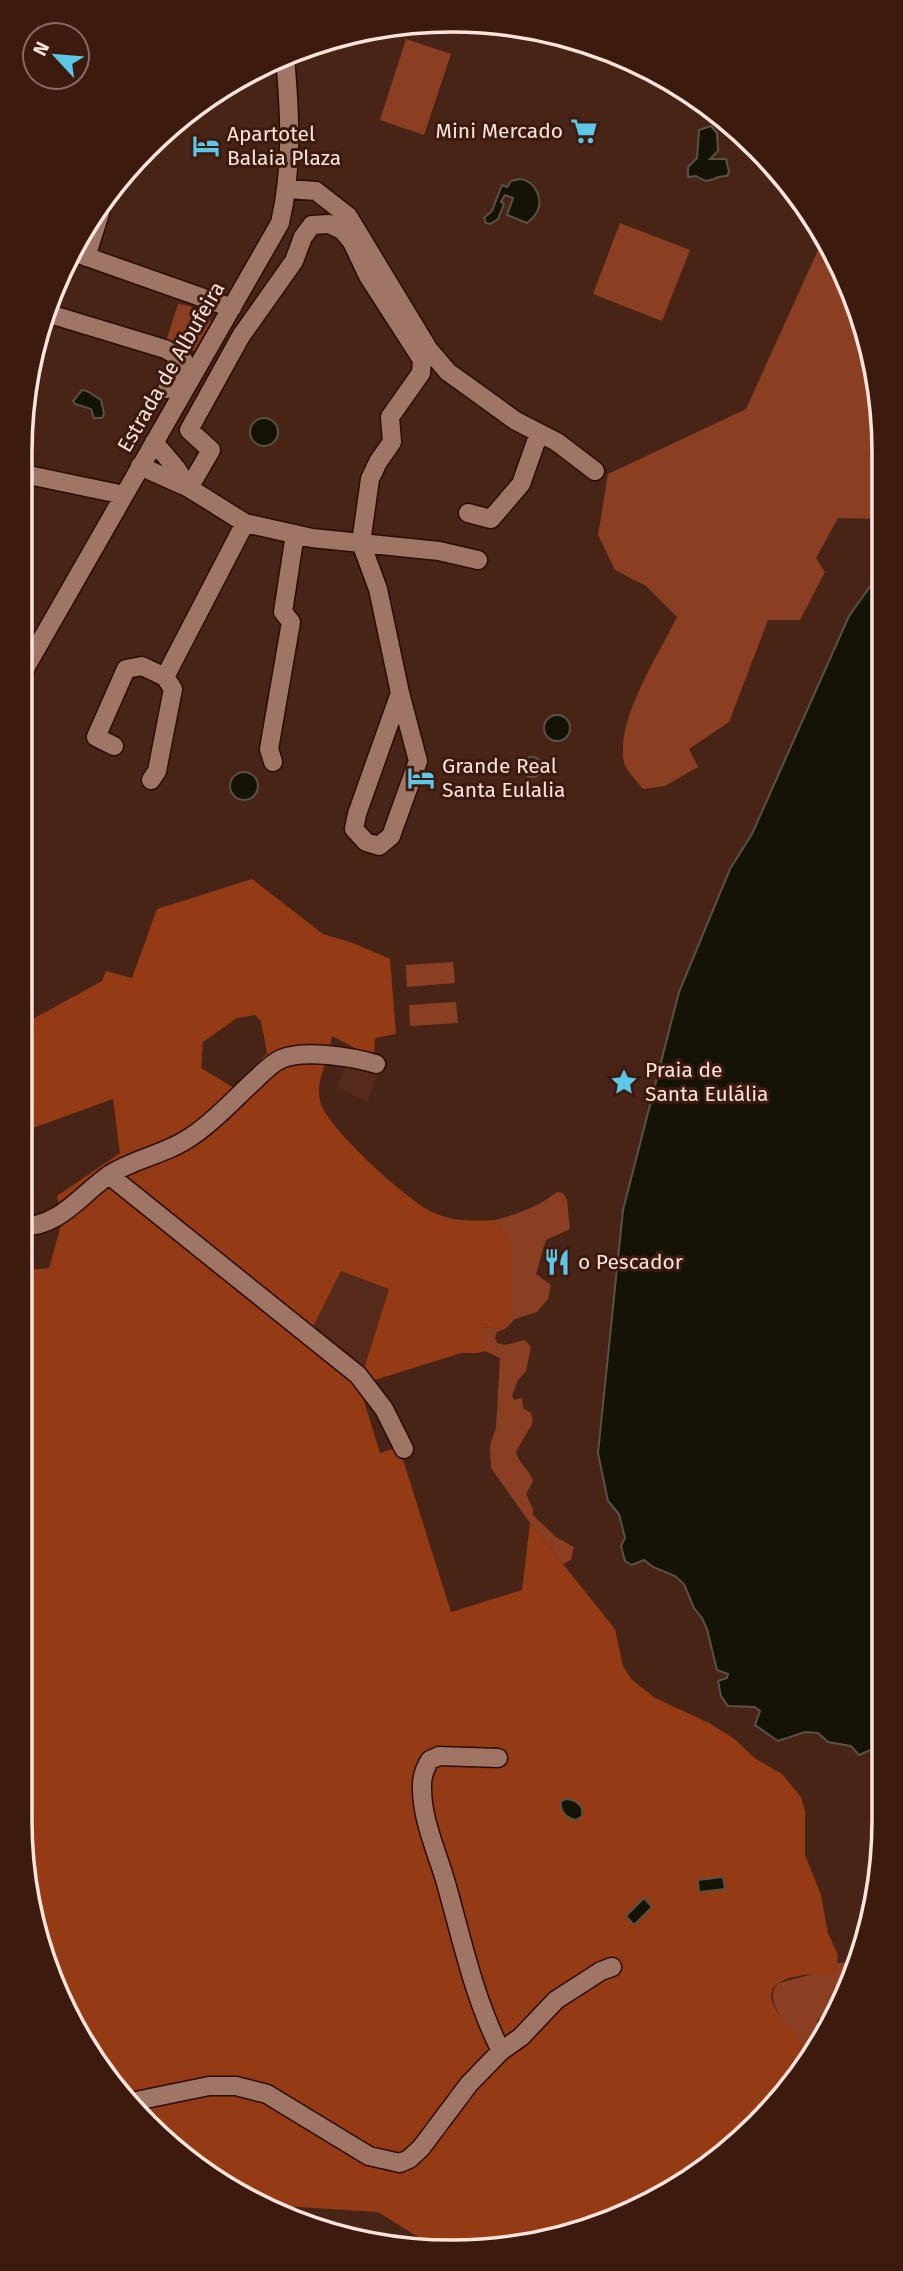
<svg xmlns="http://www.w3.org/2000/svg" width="903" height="2271" font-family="'Fira Sans',sans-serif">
<rect width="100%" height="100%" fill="#482417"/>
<path fill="#552a1b" d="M347,1064l32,8 -12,30 -31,-14z
M341,1270l48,19 -26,83 -52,-40z"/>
<path fill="#8a3f22" d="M406,39l45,15 -27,81 -44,-15z
M620,223l70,27 -28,71 -69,-27z
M824,237l15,24 41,134v124l-42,-1 -22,40 9,14 -25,48h-32l-39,102 -40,27 9,18 -33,19 -22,3c-6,-8 -17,-18 -19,-27 -9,-41 35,-108 53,-145l-31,-31 -31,-16 -17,-35 10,-61 138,-65z
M178,304c15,2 24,5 33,18l-17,29 -29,-7z
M453,962l2,21 -48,4 -1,-22z
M456,1002l2,21 -48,3 -1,-21z
M557,1192l6,1 4,7 3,29 -24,11 -10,34 15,11 -3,14 -11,13 -22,7 -10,10 -8,3 -2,6 2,5 8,2 20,-5 6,7 -5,24 -8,9 -6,16 2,4 8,-2 1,10 8,5 2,9 -17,30c3,12 13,17 17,29l-7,13 7,15v6l23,22 18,10 -3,13 -8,4 -33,-41 -39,-55 -1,-23 6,-17 4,-70 -15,-7 -6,-24 26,2 4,-92 -14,-17c25,-7 41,-12 62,-28z
M850,1962l7,4 -24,44 -16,10 1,18 -11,21c-4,-24 -49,-52 -29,-76l56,-14 3,-6z
M663,2189l9,1 -4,4 -45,17c9,-18 22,-20 40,-22z"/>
<path fill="#943a14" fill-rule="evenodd" d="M252,879l71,55 30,9 37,16 6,75 -21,4 -1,20 -42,-22c-2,9 -3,18 -6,26 -5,15 -10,25 -5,42 8,25 86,96 111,108 21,10 41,9 63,8l14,17 3,70 -7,22 -25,-2 5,24 -7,2h-17l-102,32 21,68 19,-6 52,165 71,-22 8,-67 85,106 8,37 8,13 24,19 54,25 24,15 23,21 26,15 19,23 4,14v44l16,40 7,38 10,22 -1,8 -7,12c-12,-3 -49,1 -56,12 -15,23 39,53 32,74 -2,7 -8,18 -13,23 -12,13 -27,24 -40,35 -27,24 -54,47 -81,71 -19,-4 -39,2 -49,21l-88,33 -101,3 -56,-35 -111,-7 -31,-11 -110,-90 -84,-145 -23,-140v-548l30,-3 13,-46 -5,-26 63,-43 -7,-54 -94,34v-112l12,-1 71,-39 4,-10 26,7 25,-69zM255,1015l6,6 6,32 -33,35 -33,-20 2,-26 34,-24zM341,1271l48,18 -26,83 -52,-41z"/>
<path fill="#151305" stroke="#5a5145" stroke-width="2" d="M711,126l6,7 1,18 -8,8h16l3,13 -2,4c-16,-1 -14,11 -31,0l-8,1v-10l9,-9 2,-28z
M520,179c16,2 25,22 15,36 -2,3 -5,5 -8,8l-20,-8 6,-17 -8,-3 -4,7 3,2 -6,15 -8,5 -4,-1 -2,-5 8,-7 10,-26 5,2 4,-6z
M82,390l5,1 14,9 3,13 -2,5h-8l-3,-9 -16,-5 -2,-3z
M250 432a14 14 0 1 1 28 0a14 14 0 1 1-28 0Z
M874,581l7,7 3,1156 -25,11 -8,-9 -23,-4 -10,-9 -13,-1 -27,9 -23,-16 5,-14 -5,-4 -27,-1 -7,-10 -3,-15 9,-3 1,-4 -11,-4 -10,-41 -5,-11 -8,-10 -10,-24 -9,-8 -22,-9 -9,-7 -12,5 -7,-4 -4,-15 4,-8 -6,-24 -11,-13 -10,-48 25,-243 56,-218 51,-123 22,-35 97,-218z
M544 728a13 13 0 1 1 26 0a13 13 0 1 1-26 0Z
M522 767a10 10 0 1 1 20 0a10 10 0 1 1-20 0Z
M230 786a14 14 0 1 1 28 0a14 14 0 1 1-28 0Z
M566,1799c10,1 18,6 16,17l-6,4c-9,-2 -16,-8 -15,-19z
M723,1877l2,12 -26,3 -1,-12z
M644,1898l8,9 -18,18 -8,-9z"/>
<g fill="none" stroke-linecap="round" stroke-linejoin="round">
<defs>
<path id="minor" d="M288,189l28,2 32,25 81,134 19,22 68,49 41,21 38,29
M76,253l156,55
M86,257l14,-44
M43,312l122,37 18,10 -16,30
M154,442l22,26 13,20
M140,466l49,22 56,35 67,15 127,13 39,9
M19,473l105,22
M189,488l22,-38 -22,-20 52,-94 53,-75 9,-24 9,-12 17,-1 13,6 10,12 16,34 54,84 -1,13 -31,44 2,25 -14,20 -8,17 -9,64 17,46 22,104 18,68 -27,75 -12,10 -13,-4 -12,-13 3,-15 43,-121
M468,513l23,6 30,-35 18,-51
M19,679l261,-456c13,-56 10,-109 5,-166
M114,746l-18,-9 30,-68 16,-3 23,11
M273,762l-4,-13 22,-127 -8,-10 12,-78
M151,780l6,-9 16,-82 -8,-12 80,-154
M109,1175l249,200 26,34 20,40
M19,1227c41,0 60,-31 90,-52 26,-17 58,-21 83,-39 23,-15 43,-38 64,-57 7,-7 16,-16 25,-20 23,-10 72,-2 95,5
M498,1758l-59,-2 -9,4c-5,8 -8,15 -8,25 -1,33 15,67 24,98 16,57 28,115 55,168
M126,2103l83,-17h27l31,8 102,62 31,7 9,-4 12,-11 48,-64 32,-33 20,-14 35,-37 45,-29 11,-4"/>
</defs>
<use href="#minor" stroke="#2c0c02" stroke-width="21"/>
<use href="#minor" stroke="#9f7566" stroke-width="18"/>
</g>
<defs>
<symbol id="supermarket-bare" viewBox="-9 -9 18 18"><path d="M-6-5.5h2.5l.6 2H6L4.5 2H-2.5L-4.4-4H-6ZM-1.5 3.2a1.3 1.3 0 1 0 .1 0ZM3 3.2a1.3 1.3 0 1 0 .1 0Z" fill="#5cc7e7" stroke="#3c1a0e" stroke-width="2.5" paint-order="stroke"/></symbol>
<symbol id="hotel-bare" viewBox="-9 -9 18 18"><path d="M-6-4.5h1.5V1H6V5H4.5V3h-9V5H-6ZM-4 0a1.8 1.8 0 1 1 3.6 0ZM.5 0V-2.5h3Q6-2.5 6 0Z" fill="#5cc7e7" stroke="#3c1a0e" stroke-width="2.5" paint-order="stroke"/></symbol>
<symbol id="sight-bare" viewBox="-9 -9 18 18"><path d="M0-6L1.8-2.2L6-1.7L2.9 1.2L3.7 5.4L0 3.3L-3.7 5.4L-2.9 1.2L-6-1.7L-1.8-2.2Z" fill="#5cc7e7" stroke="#3c1a0e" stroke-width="2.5" paint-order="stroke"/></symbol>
<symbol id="restaurant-bare" viewBox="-9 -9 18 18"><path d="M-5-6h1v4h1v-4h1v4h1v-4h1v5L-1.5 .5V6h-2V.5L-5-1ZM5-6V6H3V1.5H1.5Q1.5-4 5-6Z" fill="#5cc7e7" stroke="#3c1a0e" stroke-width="2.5" paint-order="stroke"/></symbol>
</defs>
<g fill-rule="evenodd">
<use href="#supermarket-bare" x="565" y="112" width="38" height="38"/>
<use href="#hotel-bare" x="187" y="127" width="38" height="38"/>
<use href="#hotel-bare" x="402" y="759" width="38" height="38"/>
<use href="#sight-bare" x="605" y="1063" width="38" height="38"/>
<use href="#restaurant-bare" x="538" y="1243" width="38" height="38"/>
</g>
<g text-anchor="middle" stroke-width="6" stroke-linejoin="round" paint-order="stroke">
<g font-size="21" fill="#fce3db" stroke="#3c1a0e" text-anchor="start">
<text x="563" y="138" text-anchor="end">Mini Mercado</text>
<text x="227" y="141">Apartotel<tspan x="227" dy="24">Balaia Plaza</tspan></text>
<text x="442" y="773">Grande Real<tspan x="442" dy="24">Santa Eulalia</tspan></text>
<text x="645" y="1077">Praia de<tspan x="645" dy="24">Santa Eulália</tspan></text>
<text x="578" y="1269">o Pescador</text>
</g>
<g font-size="21" fill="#fce3db" stroke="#3c1a0e">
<text transform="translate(171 367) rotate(-60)" y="7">Estrada de Albufeira</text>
</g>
</g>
<path d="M0 0H903V2271H0ZM452 32H452A420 420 0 0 1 872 452V1820A420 420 0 0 1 452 2240H452A420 420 0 0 1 32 1820V452A420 420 0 0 1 452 32Z" fill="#3c1a0e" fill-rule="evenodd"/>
<path fill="none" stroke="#fce3db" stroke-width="3.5" d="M452 32H452A420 420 0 0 1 872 452V1820A420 420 0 0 1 452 2240H452A420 420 0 0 1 32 1820V452A420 420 0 0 1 452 32Z"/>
<g transform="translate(56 56) rotate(296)"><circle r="33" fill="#3c1a0e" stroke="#896a60" stroke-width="2"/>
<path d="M0-5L12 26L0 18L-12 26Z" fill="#5cc7e7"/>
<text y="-10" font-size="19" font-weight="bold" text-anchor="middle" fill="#fce3db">N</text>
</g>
</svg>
